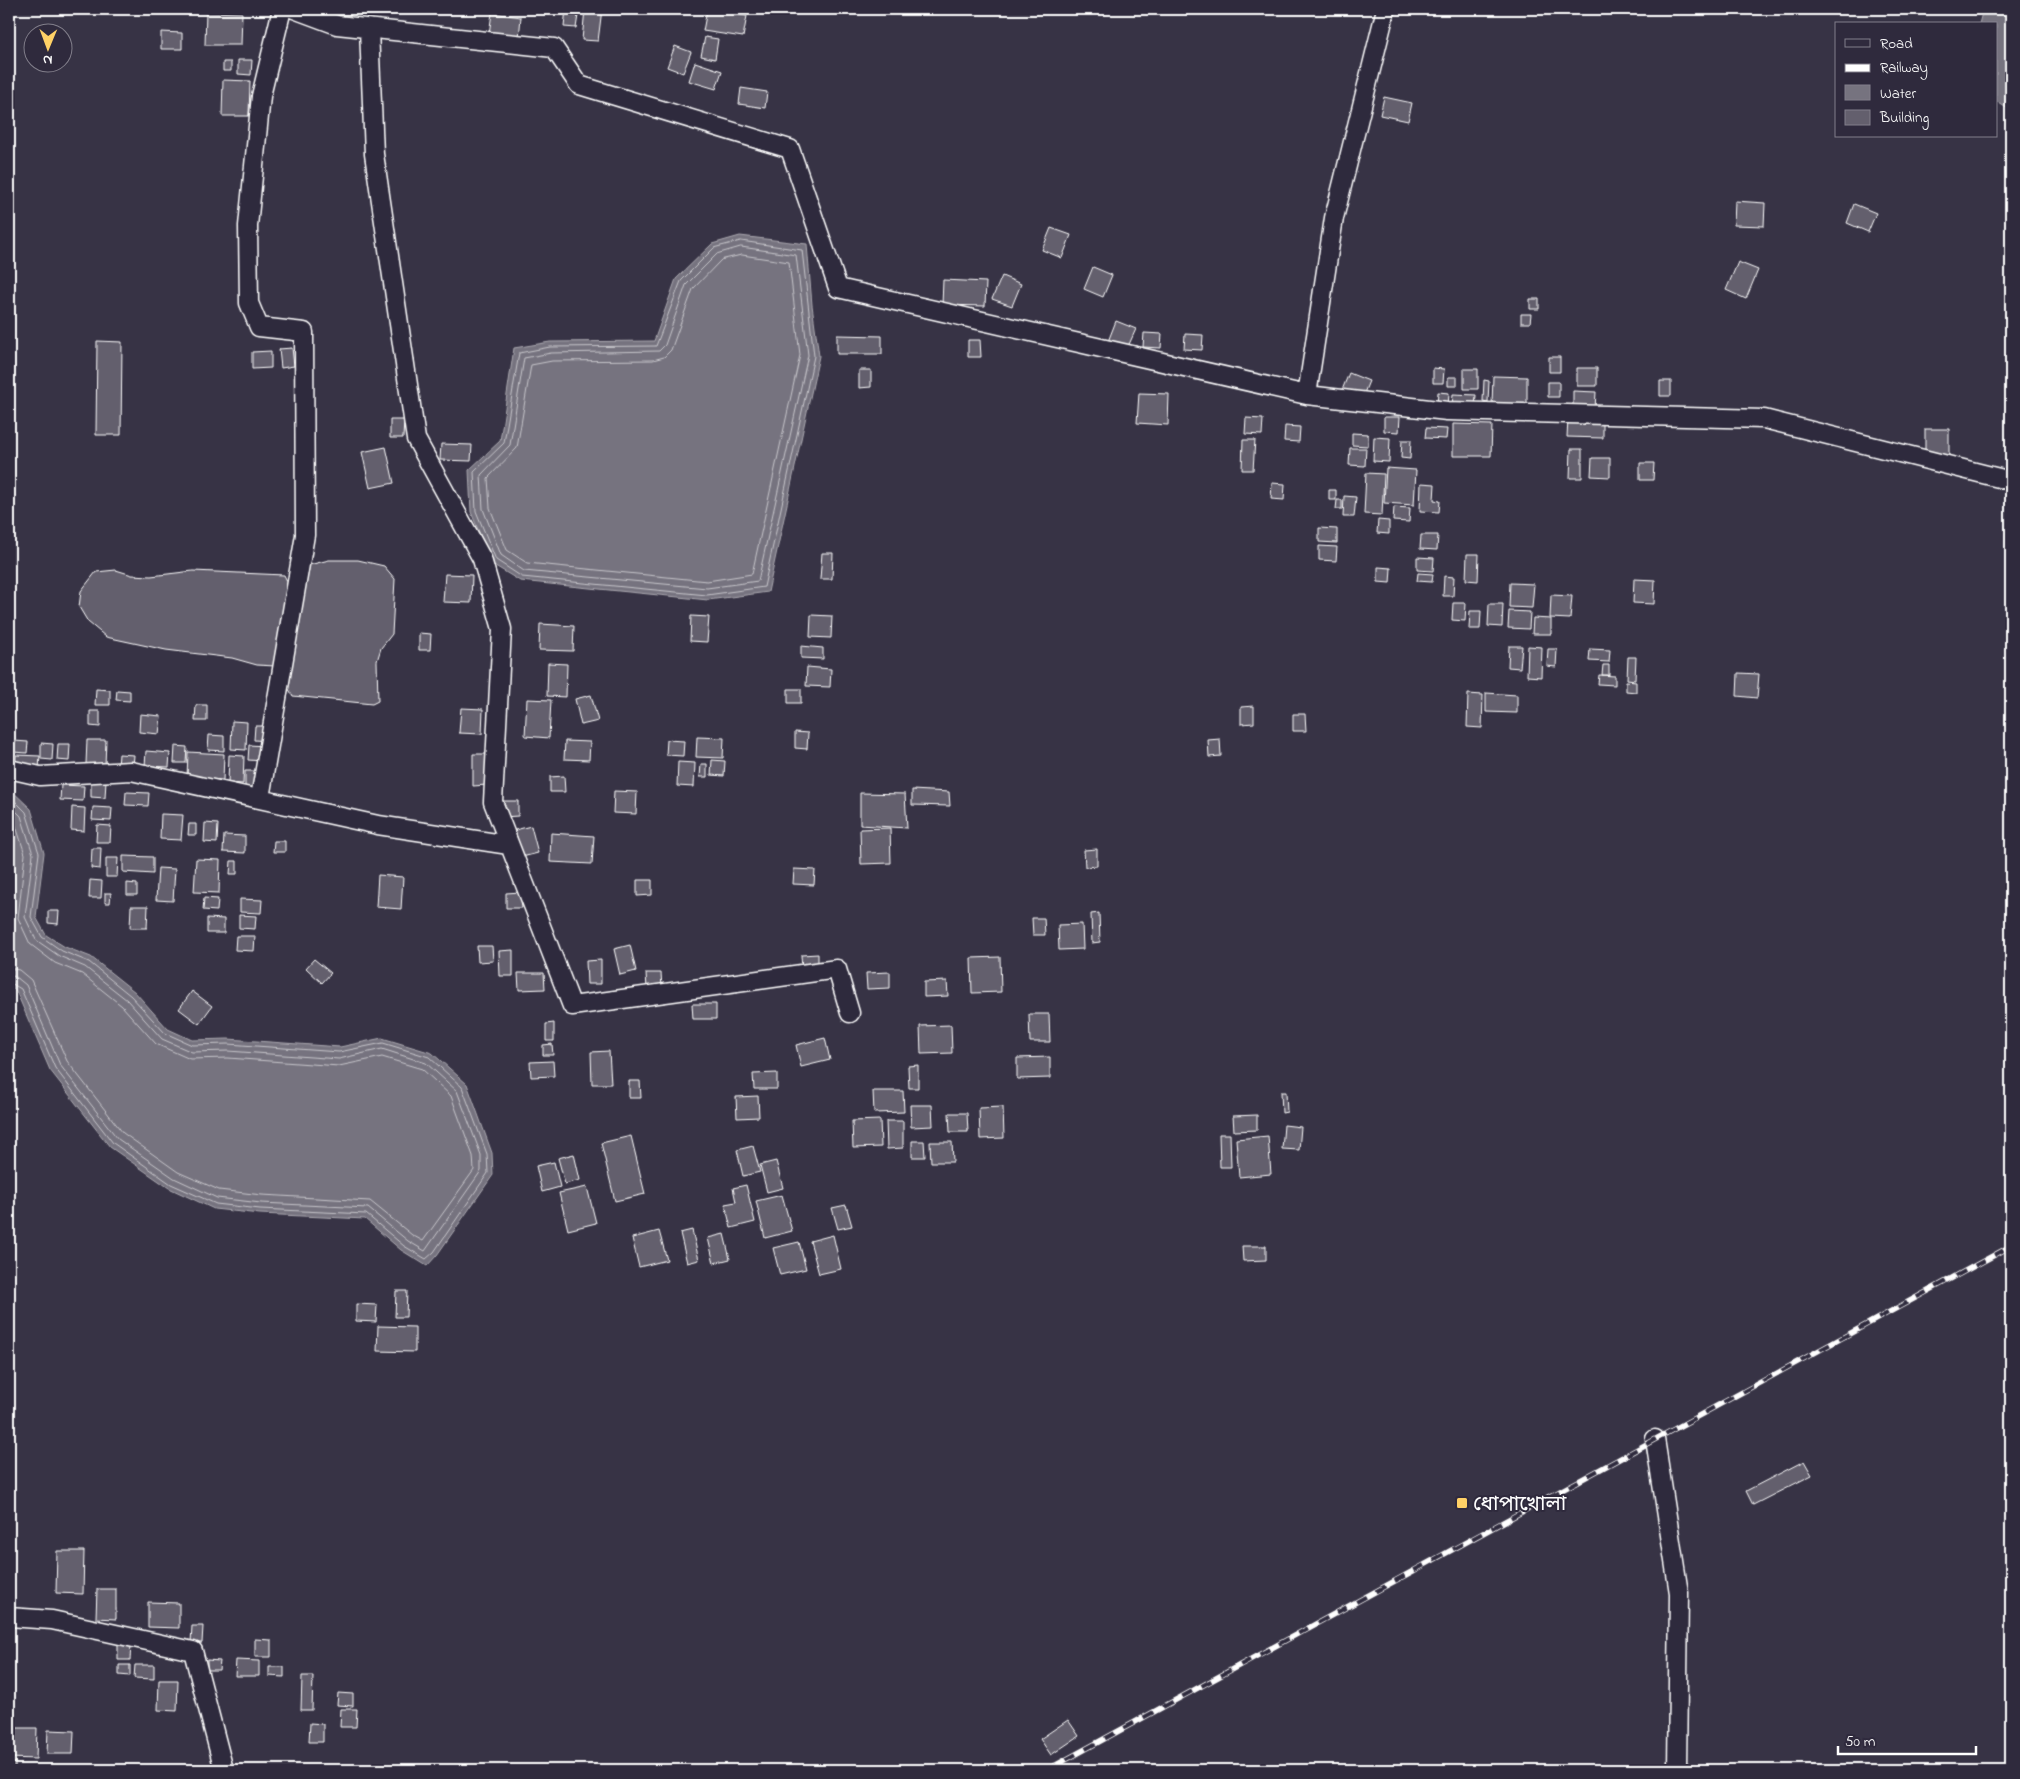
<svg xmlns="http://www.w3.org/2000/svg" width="2020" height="1779" font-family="'Indie Flower','Noto Sans Bengali',sans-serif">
<rect width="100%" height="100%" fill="#373345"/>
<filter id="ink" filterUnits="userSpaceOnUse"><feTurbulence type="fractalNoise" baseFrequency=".02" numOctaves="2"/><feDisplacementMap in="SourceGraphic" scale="10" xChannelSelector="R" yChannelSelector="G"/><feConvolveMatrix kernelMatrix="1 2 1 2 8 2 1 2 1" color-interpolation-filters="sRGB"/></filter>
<g filter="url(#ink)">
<path fill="#76737f" stroke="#adabb2" d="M1983,9h28v102l-15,-10v-77h-17z
M740,236l67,8 5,61 7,51 -51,236 -60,8 -188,-19 -28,-17 -21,-52 -2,-42 31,-29 14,-93 36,-6 104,-1 22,-62 36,-35z
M9,788l22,21 13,44 -8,64 10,18 19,12 26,10 44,35 33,37 24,11 36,-1 112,8 42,-9 50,15 35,31 25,69 1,22 -56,80 -10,11 -26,-16 -36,-31 -105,-5 -46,-5 -45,-21 -59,-41 -60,-77 -34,-79 -7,-6z"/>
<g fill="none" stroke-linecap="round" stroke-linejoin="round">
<path stroke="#c8c7cc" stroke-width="1" d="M741,241l61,9 12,106 -50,231 -57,8 -185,-18 -26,-17 -20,-49 -2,-39 30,-29 15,-90 31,-6 106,-1 25,-65 33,-33z
M741,247l55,8 12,100 -50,226 -51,7 -183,-17 -23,-16 -18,-46 -2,-34 29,-30 14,-87 27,-5 108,-2 6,-6 21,-60 31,-31z
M742,255l47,7 11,93 -48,219 -45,7 -180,-18 -20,-13 -17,-42 -2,-30 29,-30 14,-83 21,-4 101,-1 11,-3 7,-7 22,-61 28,-29z
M9,795l17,17 13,41 -8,64 11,20 20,14 27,11 42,34 34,37 27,12 36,-1 111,8 44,-9 46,14 33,30 25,67 1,19 -54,79 -8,7 -22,-13 -38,-32 -106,-5 -44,-5 -45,-20 -58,-41 -58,-75 -34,-79 -12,-7
M9,804l12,12 12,38 -8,63 11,23 23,16 26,11 42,33 35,39 30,13 36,-1 111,8 43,-10 44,14 31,28 24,64v16l-56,80 -17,-10 -40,-33 -107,-5 -44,-5 -43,-20 -56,-39 -58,-74 -34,-80 -10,-8 -7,-2
M9,814l5,6 11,34 -7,64 12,26 25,19 27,11 40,32 34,38 34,15 38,-1 111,8 43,-9 40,12 29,27 22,60 1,14 -51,71 -11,-6 -42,-34 -108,-6 -43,-5 -41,-18 -55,-39 -56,-72 -36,-81 -12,-10 -10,-2"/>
</g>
<path fill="#635f6d" stroke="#fff" d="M566,9h13l-3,19 -12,-1z
M585,9h17l-4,32 -16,-1z
M707,10l40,6 -4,21 -40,-6z
M206,12l36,1 -1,32h-36z
M492,13l29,4 -2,21 -30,-4z
M161,32l21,1v16h-21z
M705,37l13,2 -3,20 -14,-3z
M675,46l16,6 -8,21 -16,-6z
M238,60h14l-1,15 -13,-1z
M223,62h8v9h-8z
M695,62l27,9 -6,18 -27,-8z
M223,80l27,1 -1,35h-27z
M741,88l26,4 -2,16 -26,-4z
M1384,97l28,6 -4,18 -28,-6z
M1735,201l30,2 -1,23 -30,-1z
M1854,204l22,9 -8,19 -21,-9z
M1051,228l20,7 -9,23 -20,-8z
M1738,262l20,8 -12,29 -20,-9z
M1093,267l19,8 -9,22 -19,-8z
M1002,276l19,8 -9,22 -20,-7z
M943,280l43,2 -1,24 -43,-1z
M1530,299h9v10h-9z
M1521,314h10l-1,9h-9z
M1116,321l20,8 -10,22 -19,-7z
M1144,333l18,1 -1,14 -18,-1z
M1185,334l18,1 -1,15 -18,-1z
M837,335l45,1v18h-45z
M968,340h12l1,17h-13z
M97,341l25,1 -1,93h-25z
M292,348l2,18 -13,2 -2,-19z
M271,351v17l-19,1v-17z
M1549,357h11v15h-11z
M1433,368l11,1 -1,14h-10z
M1577,368h20v18h-20z
M1464,369h14v20h-14z
M859,370h12v17l-12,1z
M1349,373l20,8 -9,22 -20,-8z
M1493,376l34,1v29l-35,-1z
M1448,377h9v9h-9z
M1484,380l5,1 -1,21 -5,-1z
M1660,381h11v15h-11z
M1548,382h11v15h-11z
M1573,391l23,1 -1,17h-22z
M1438,392l11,1 -1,14 -11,-1z
M1139,393l30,1 -1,31 -31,-2z
M1453,394l23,1 -1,14 -23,-1z
M1384,417h16l-1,15 -15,-1z
M1246,418l17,1 -1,16 -17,-1z
M1568,418l35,1v19l-36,-1z
M390,420h14l-1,18h-13z
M1453,424l39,1 -1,31h-38z
M1285,426l15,1 -1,15 -15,-1z
M1426,428l21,1 -1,10 -21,-1z
M1925,429h24v26h-24z
M1352,433l16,1v12l-16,-1z
M1374,437l16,1 -1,24 -16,-1z
M1243,440h12l-2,30h-11z
M1402,440h9l-1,19 -9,-1z
M441,444l31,1 -1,16 -31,-1z
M386,447l8,36 -24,5 -8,-36z
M1350,448h16l-1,18 -16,-1z
M1571,449h11v29h-12z
M1592,458h18v19l-19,-1z
M1640,463h14l-1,17h-13z
M1386,468l30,2 -2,35 -30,-2z
M1366,473l18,1 -2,41 -18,-1z
M1272,483l13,1 -1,16 -13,-1z
M1421,483l14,1 -1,16 6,1 -1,11 -19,-1z
M1329,490h7v10h-7z
M1344,496l12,1 -2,20h-11z
M1337,500h5v9h-6z
M1394,507l16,1 -1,14 -16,-1z
M1378,520l11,1v13l-12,-1z
M1319,528l18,1v14l-18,-1z
M1421,535h17l-1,15 -17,-1z
M1319,546l18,1 -1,14 -17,-1z
M822,553h11l-1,26h-12z
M1467,554h12l-1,27 -12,-1z
M1417,557l17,1 -1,13 -16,-1z
M329,560h29l26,6 11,13 -3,55 -11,14 -4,13 1,40 -6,3 -79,-8 -6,-10 18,-120z
M1378,567l13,1 -1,15 -12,-1z
M116,570l16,5 19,1 42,-5 91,4 5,10 -14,81 -18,-1 -25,-7 -66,-8 -60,-13 -18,-15 -9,-15 2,-16 15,-19z
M1418,573l15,1 -1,8 -15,-1z
M445,574l27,1 -1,28 -28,-1z
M1444,576l10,1 -1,19h-10z
M1634,579l21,1 -1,24 -21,-1z
M1510,583l24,1 -2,24 -23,-1z
M1551,595l21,1 -2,23 -20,-1z
M1453,603h13l-1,18 -13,-1z
M1489,604h14l-1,23 -14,-1z
M1470,611h11l-1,18h-11z
M1509,611l21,1 -1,17 -21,-1z
M811,615l21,1 -1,22 -21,-1z
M691,616l18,1 -2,25 -17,-1z
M1533,618l18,1v15h-19z
M540,624l34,2 -1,25 -34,-1z
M419,633l12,1 -1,16h-11z
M801,646l22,2v11l-22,-1z
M1509,646h13l-2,22 -12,-1z
M1528,646l14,1 -1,30 -14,-1z
M1548,649h9l-1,18 -9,-1z
M1590,649l20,1 -1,12 -20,-1z
M1628,657h8l-1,23 -8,-1z
M548,663l19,1 -1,33 -19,-1z
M1603,665h6v10h-7z
M807,667l24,2 -1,18 -24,-1z
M1738,673l21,1 -2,24 -20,-2z
M1599,675l16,1v9l-17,-1z
M1626,681l10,1v10l-10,-1z
M96,689l14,1v15h-15z
M788,689h13v14h-13z
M117,690l13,1v10l-14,-1z
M1486,693l31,2v18l-31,-1z
M1468,694l15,1 -1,33 -15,-1z
M591,695l7,26 -17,4 -6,-26z
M527,699l24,1 -2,38 -24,-2z
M196,705h11v16h-12z
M1254,706v17l-13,1v-17z
M461,708l22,1 -1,25 -23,-1z
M90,711h10v16l-10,-1z
M140,714l21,2 -2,18 -20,-2z
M1293,714h12l1,17h-13z
M232,721l15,1 -1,28 -15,-1z
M255,726h15v15l-16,-1z
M795,732l13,1 -1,16 -12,-1z
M209,735l15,1v15l-16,-1z
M697,737l27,1 -1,20 -27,-1z
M1220,739l1,17 -12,1 -1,-17z
M87,740h19l-1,25 -19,-1z
M667,740l17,1 -1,15 -17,-1z
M14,741l14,1 -1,11 -14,-1z
M565,741l25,1 -1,18 -25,-1z
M41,743l12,1 -1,16 -11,-1z
M58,744h12l-1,17 -12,-1z
M249,745l16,1 -1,15 -16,-1z
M175,746l12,1 -1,16h-12z
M146,751l24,2 -1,14 -24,-1z
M188,752l36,2 -1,26 -36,-2z
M119,754l15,1 -1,12h-15z
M473,754h13l1,31 -14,1z
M16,755l24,1 -1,13 -24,-1z
M229,755l15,1 -1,28 -15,-1z
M712,760l13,1 -1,15 -13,-1z
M678,762l17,1 -1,24 -17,-1z
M701,764h6v13h-7z
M245,771h11v17h-11z
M564,776l1,16h-15v-15z
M91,780l15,1 -1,17 -14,-1z
M61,785l23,1 -1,15 -23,-1z
M912,790l37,2 1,14 -38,-1z
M614,791l23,1 -1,22 -23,-1z
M126,792l23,1 -1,13 -23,-1z
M860,793l45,1 2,34 -47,-3z
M503,801h15v15l-15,1z
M72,807l13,1 -1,23 -13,-1z
M93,807l19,1 -1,13 -19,-1z
M161,814l22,1 -2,25 -21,-1z
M205,823l13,1 -1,19 -13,-1z
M189,824h7v11h-8z
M97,825l14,1 -1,16h-14z
M531,826l7,27 -16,4 -7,-27z
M890,828l1,35 -30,1 -1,-35z
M551,833l43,3 -2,28 -42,-2z
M224,835l21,1v17l-22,-1z
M274,841h11v11h-12z
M92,848h9l-1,21 -9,-1z
M1097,849v17l-12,1 -1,-17z
M123,856l30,1v17l-30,-2z
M106,858h12l-1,19h-11z
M196,859l24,1 -1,33 -25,-1z
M231,861h6v13h-7z
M158,868l17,1 -2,32 -17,-1z
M794,869l21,1 -1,15 -21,-1z
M378,875l25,2 -2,32 -25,-2z
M90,880l12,1 -1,17h-12z
M637,880h15v15l-15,1z
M127,883l10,1v11h-10z
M521,892l1,16h-16v-15z
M105,893h6l-1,10h-5z
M204,898l14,1 -1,12 -14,-1z
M240,899l22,1 -1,13 -21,-1z
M131,906h17l-1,22h-17z
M48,911h11l-1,13 -10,-1z
M1099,913l1,29 -8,1 -1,-29z
M239,915l17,1 -1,13 -16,-1z
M207,918l17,1v14h-17z
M1032,918h12l1,17h-12z
M1082,924l1,25 -24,1 -1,-25z
M236,936h19l-1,15 -19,-1z
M630,945l6,26 -16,4 -6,-26z
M477,946h15l1,15 -15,1z
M513,950v26h-13l-1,-25z
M818,954v14l-16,1 -1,-14z
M1000,957l1,35 -29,1 -1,-35z
M314,959l17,14 -9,10 -16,-15z
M601,960v24h-14l-1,-23z
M890,972v16l-23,1 -1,-16z
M518,973h26l1,16 -26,1z
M646,973h15l1,15 -15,1z
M947,981l1,15 -24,1v-15z
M192,991l20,15 -13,18 -20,-15z
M692,1004h24v15h-23z
M1029,1014h20l1,28h-20z
M554,1023v18h-8v-17z
M951,1025l1,28 -31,1 -1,-28z
M825,1038l5,22 -29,7 -5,-22z
M552,1044l1,11h-10v-10z
M609,1051l2,33h-19l-1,-32z
M1050,1057v21l-33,1v-21z
M553,1061l1,15 -23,1 -1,-15z
M918,1065v23h-9l-1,-22z
M777,1073v16h-23l-1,-15z
M629,1081h11l1,17h-12z
M873,1091h30l1,21 -30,1z
M1281,1092h5l1,20 -5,1z
M758,1096l1,21 -22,1 -1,-21z
M910,1105h22l1,21 -22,1z
M1003,1107l1,31 -24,1 -1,-31z
M949,1113h18l1,19h-18z
M1257,1115v15l-23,1 -1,-15z
M880,1120l1,27 -28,1 -1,-27z
M886,1121h17v27l-16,1z
M1284,1125l17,2 -2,23 -17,-1z
M1219,1134h11l1,33h-11z
M631,1136l14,58 -30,7 -14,-58z
M1268,1136l3,38 -32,3 -3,-38z
M912,1141h12l1,16h-13z
M930,1142h22l1,20h-22z
M753,1146l7,26 -17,4 -6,-26z
M574,1154l6,26 -15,4 -7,-26z
M776,1161l7,27 -16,4 -7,-27z
M554,1162l6,25 -18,5 -6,-26z
M746,1185l9,37 -24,6 -6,-24 11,-2 -3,-14z
M587,1187l9,36 -28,7 -9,-37z
M782,1195l10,36 -27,7 -9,-37z
M846,1205l6,21 -14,3 -6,-21z
M692,1230l7,30 -12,3 -7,-30z
M659,1231l8,29 -28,7 -7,-29z
M724,1234l6,25 -16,4 -6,-25z
M833,1235l8,34 -22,5 -9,-33z
M799,1242l7,27 -26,6 -7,-27z
M1242,1246h24v14l-23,1z
M396,1291h11l-1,26h-11z
M356,1304l21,1 -1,17 -20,-1z
M378,1326l37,1v25l-38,-1z
M1804,1461l8,14 -59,30 -7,-14z
M57,1551h27l-1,43 -27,-1z
M97,1589h19v30l-20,-1z
M148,1602l31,1v25l-31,-1z
M192,1626h11l-1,17h-11z
M255,1639l16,1v17h-16z
M118,1644h13l-1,16h-12z
M207,1660l13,1 -1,9h-12z
M236,1660l23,1v15h-24z
M119,1665h11v11l-11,-1z
M135,1665h19v14l-20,-1z
M269,1667h15v10l-15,-1z
M302,1676h11l-1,34h-11z
M159,1680h19l-1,31 -19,-1z
M338,1693l15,1v12l-16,-1z
M341,1709h16l-1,18h-16z
M1068,1720l11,16 -28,19 -11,-16z
M310,1723l13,1v18h-14z
M9,1728h28l-1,31 -27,-1z
M48,1730l26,1 -1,23h-26z
M9,1762l6,1v7h-6z"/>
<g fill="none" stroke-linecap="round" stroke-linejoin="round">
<defs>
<path id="minor" d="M294,9l43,16 217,23 25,37 211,64 48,139 469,107
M1386,9l-52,209 -27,177 140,16 317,8 247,62
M369,29l5,125 42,285 66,120 20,70 -9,173 79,204 265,-37 13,44
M9,769l31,7 91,-5 247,54 131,20
M260,798l45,-263 -1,-203 -45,-5 -10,-24 -1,-77 13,-130 21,-87
M1655,1439l24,154 -2,177
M9,1617l43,3 141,31 31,119"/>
</defs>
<use href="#minor" stroke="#fff" stroke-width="21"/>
<use href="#minor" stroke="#2f2a3d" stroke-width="18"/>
<defs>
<path id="rail" d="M1047,1770l964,-524"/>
</defs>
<use href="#rail" stroke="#fff" stroke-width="5.5"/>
<use href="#rail" stroke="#2f2a3d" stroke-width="4" stroke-dasharray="11" stroke-linecap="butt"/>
</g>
</g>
<rect fill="#ffd166" stroke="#2f2a3d" stroke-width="2" x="1456" y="1497" width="12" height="12" rx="2.5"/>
<g text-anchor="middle" stroke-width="4" stroke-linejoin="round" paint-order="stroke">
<g font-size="21" fill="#fff" stroke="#2f2a3d" text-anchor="start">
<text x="1473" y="1510">ধোপাখোলা</text>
</g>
</g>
<rect width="2020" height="1779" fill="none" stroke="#2f2a3d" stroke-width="30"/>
<rect x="15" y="15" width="1990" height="1749" fill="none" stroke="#fff" stroke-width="2" filter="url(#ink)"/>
<rect x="1835" y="22" width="162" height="115" fill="#2f2a3d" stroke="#827f8b"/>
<rect x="1845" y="39" width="25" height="8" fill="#2f2a3d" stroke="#827f8b"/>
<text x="1880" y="48" font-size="15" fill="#ffffff">Road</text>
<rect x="1845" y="64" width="25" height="8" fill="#ffffff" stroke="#827f8b"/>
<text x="1880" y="72" font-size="15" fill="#ffffff">Railway</text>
<rect x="1845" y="85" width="25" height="15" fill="#76737f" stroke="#827f8b"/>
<text x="1880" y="98" font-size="15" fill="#ffffff">Water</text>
<rect x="1845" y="110" width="25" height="15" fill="#635f6d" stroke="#827f8b"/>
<text x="1880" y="122" font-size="15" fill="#ffffff">Building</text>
<g transform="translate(48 48) rotate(181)"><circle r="24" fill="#2f2a3d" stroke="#827f8b"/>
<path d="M0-4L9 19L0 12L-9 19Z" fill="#ffd166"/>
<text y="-8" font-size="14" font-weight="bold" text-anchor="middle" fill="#ffffff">N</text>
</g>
<path d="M1838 1746v8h138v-8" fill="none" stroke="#ffffff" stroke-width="2.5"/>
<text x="1845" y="1746" font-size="15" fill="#ffffff" stroke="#2f2a3d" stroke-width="4" paint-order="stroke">50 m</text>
</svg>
